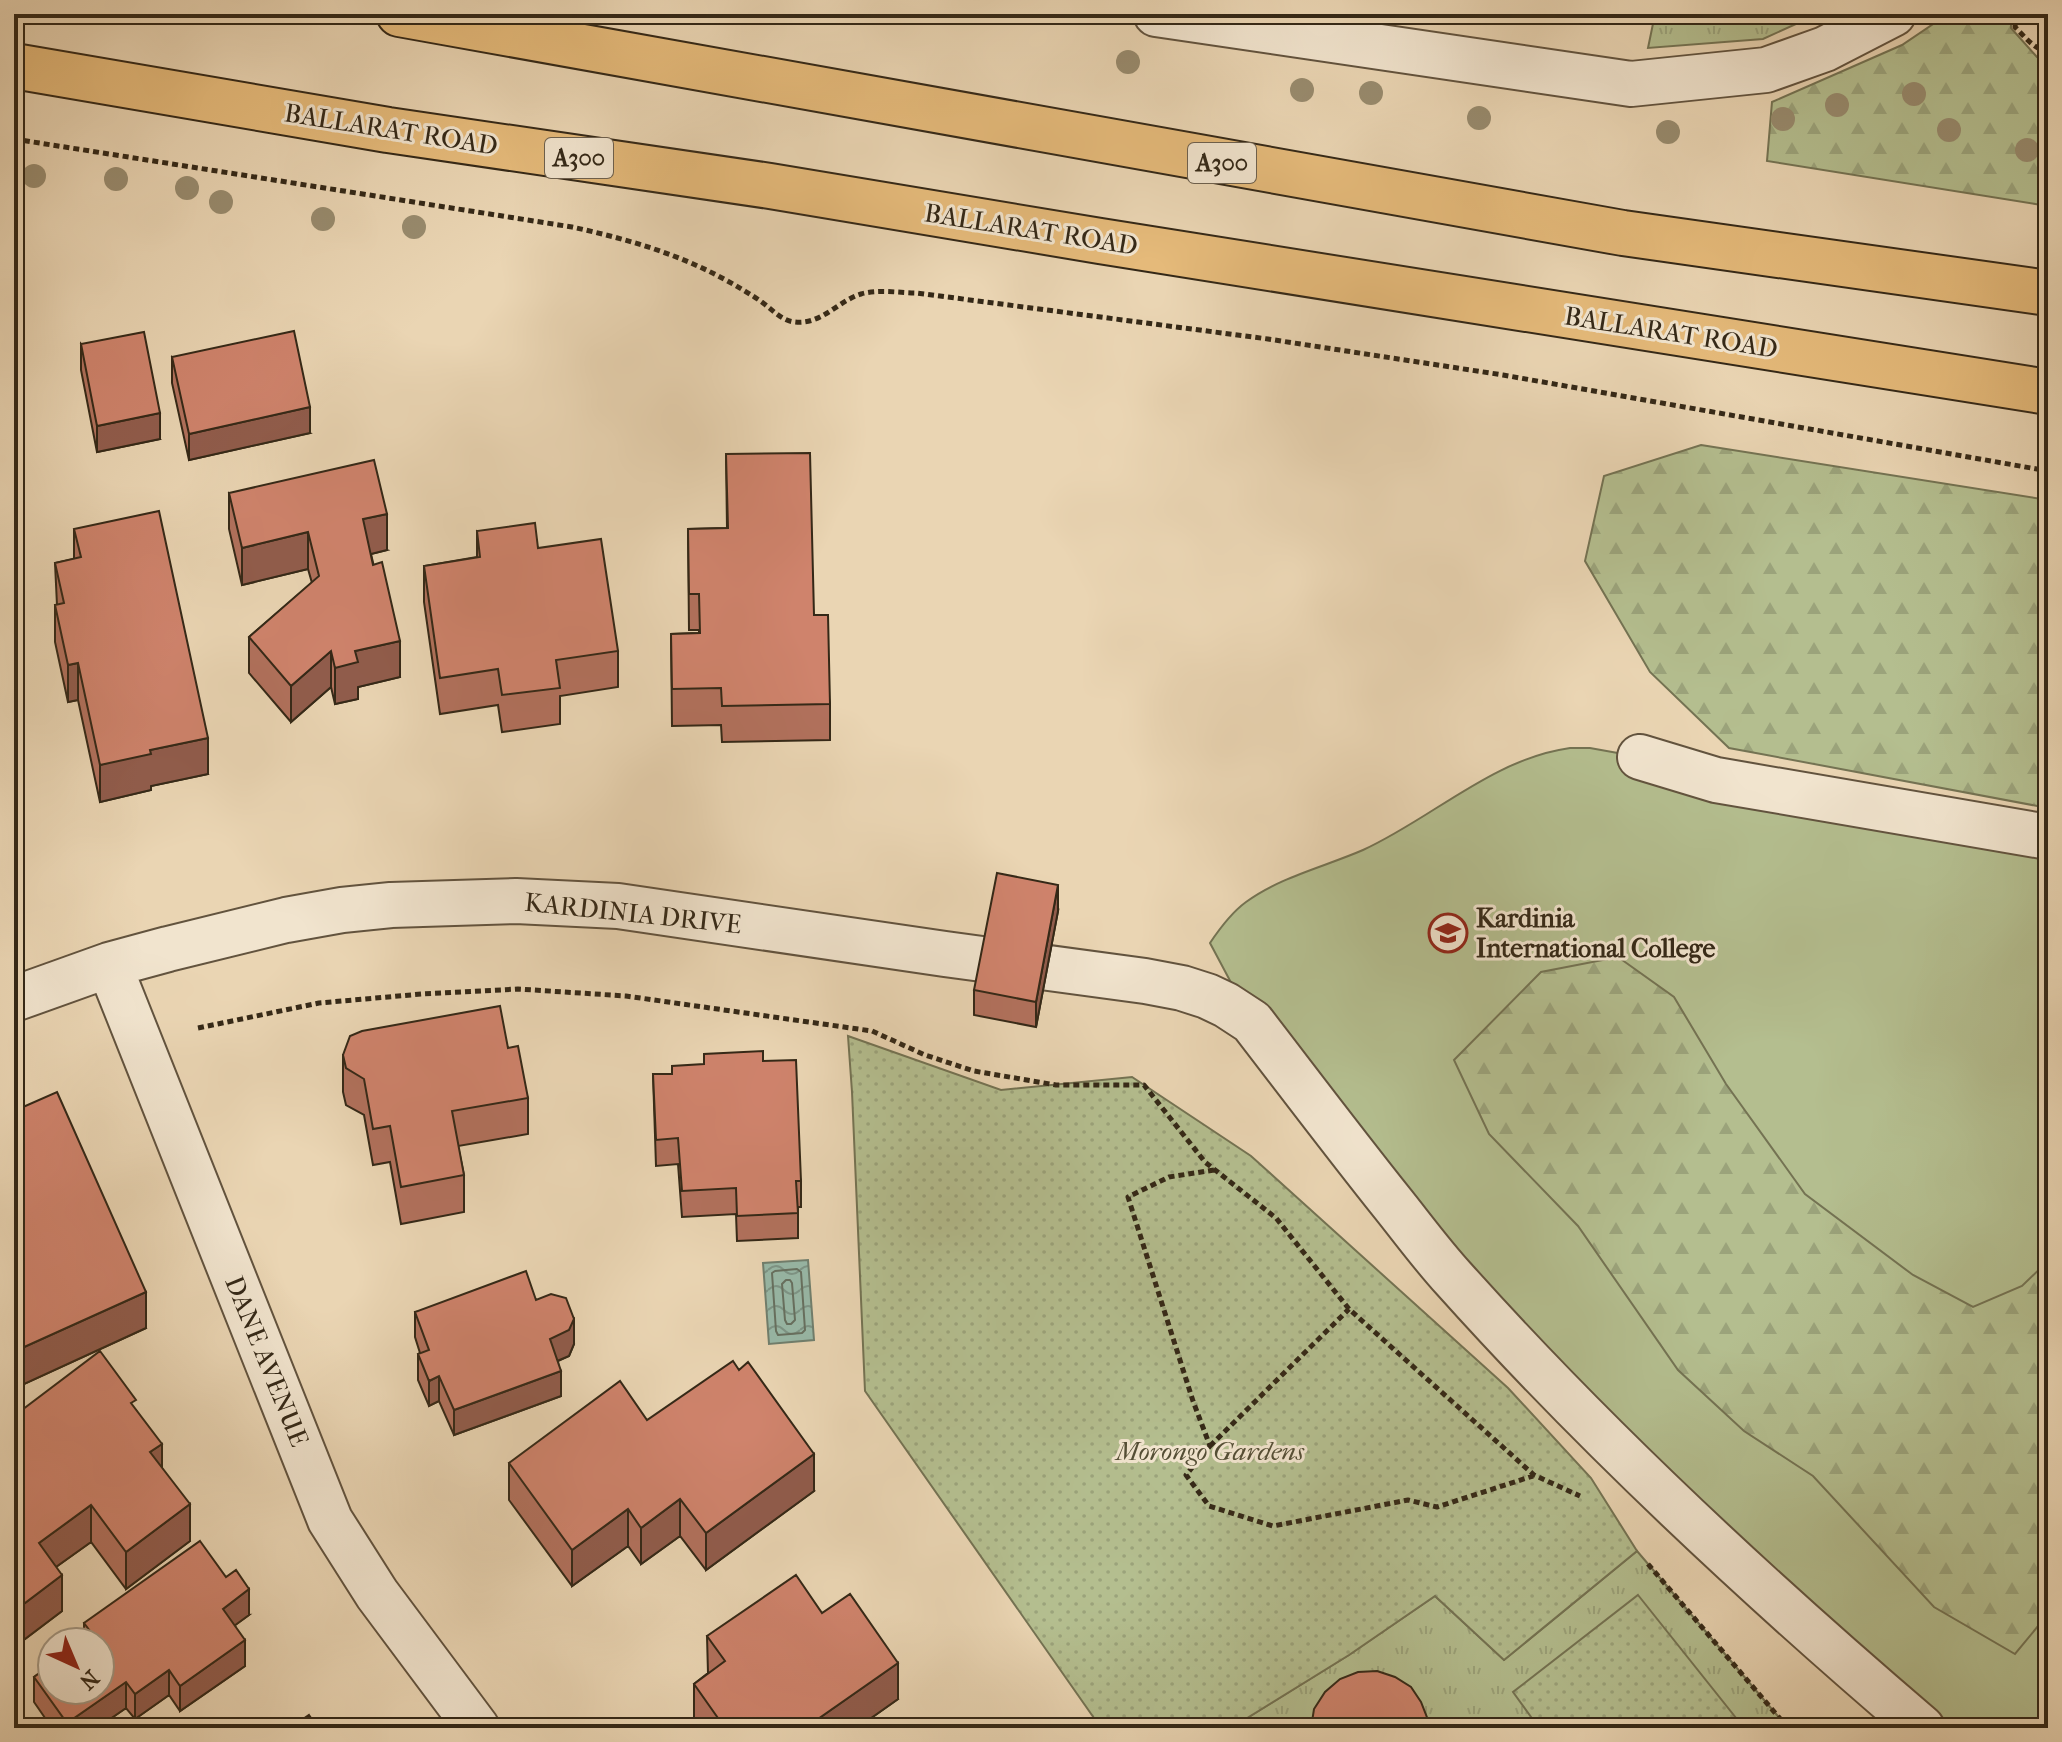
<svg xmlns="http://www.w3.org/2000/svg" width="2062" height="1742" font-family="'IM FELL French Canon',serif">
<defs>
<pattern id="forest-firs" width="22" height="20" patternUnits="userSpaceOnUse" patternTransform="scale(2)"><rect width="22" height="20" fill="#b4be8f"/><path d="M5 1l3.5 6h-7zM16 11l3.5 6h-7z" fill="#9ba37b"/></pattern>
<pattern id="park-tufts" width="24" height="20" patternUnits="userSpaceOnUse" patternTransform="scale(2)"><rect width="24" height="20" fill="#b4be8f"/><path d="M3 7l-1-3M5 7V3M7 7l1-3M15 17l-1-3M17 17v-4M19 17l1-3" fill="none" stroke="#9ba37b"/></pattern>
<pattern id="garden-dots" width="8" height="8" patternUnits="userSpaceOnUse" patternTransform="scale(2)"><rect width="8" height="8" fill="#b4be8f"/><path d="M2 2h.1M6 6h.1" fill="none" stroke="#9ba37b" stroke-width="1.8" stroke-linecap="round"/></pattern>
<pattern id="water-waves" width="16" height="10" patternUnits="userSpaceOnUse" patternTransform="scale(2)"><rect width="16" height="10" fill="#98b9a8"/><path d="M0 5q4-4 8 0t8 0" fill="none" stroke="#7d9688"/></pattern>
</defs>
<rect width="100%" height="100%" fill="#ead5b3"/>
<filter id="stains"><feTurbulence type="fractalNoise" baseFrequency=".0025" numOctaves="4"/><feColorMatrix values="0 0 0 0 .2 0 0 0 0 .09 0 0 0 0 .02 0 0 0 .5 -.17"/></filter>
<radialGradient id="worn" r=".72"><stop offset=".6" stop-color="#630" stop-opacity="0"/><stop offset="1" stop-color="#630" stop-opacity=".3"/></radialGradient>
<path fill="#b4be8f" stroke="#747353" stroke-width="2" d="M1570,748h20l50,9 408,80v891h-126l-202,-181 -468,-525 -42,-79c10,-15 21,-30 36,-41 34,-25 78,-35 117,-52 70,-32 129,-91 207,-102z"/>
<path fill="url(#forest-firs)" stroke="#747353" stroke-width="2" d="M1948,14h63v14l26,29 11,3v146l-281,-45 5,-59 130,-57z
M1701,445l347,55v308l-319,-60 -79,-76 -65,-111 19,-85z
M1618,957l56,40 52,87 79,110 108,81 60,32 49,-21 26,-25v353l-33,40 -81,-47 -121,-131 -69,-45 -66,-61 -100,-144 -89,-92 -35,-74 87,-88z"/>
<path fill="url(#park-tufts)" stroke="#747353" stroke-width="2" d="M1655,14h163l-55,25 -115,9z
M1637,1551l151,177h-557l118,-73 86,-59 69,64z"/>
<path fill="url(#garden-dots)" stroke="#747353" stroke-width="2" d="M848,1036l153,54 131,-13 119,79 257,232 83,90 46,73 -133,109 -69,-64 -86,59 -118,73h-130l-236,-337 -13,-299z
M1638,1595l106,133h-205l-26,-36z"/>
<path fill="url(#water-waves)" stroke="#707f6e" stroke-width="2" d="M808,1260l6,80 -45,4 -6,-81z"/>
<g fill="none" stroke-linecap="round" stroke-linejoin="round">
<path stroke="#667060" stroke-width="2" d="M797,1269l4,3 4,58 -3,3 -24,2 -2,-4 -4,-58 3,-2z
M786,1280h4l2,3 3,37 -4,4h-4l-2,-4 -3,-36z"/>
<defs>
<path id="minor" d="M1156,14l475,70 135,-14 59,-21 68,-35
M1640,757l76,23 332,57
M109,965l221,555 47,74 100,134
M14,999l95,-34 59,-16 118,-29 56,-10 49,-5 125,-4 102,5 327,48 200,27 37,7 25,8 19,9 26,17c47,61 93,122 141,182 20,25 39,51 61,75 144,161 304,309 468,449"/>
<path id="highway" d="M399,14l1224,219 425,60
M14,66l374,64 382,56 330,55 948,151"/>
</defs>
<use href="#minor" stroke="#62533e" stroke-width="48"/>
<use href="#highway" stroke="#342817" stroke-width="48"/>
<path stroke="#342817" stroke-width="5" stroke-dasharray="6 4" stroke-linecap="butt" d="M2016,14l-1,13c10,10 19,22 33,25
M14,139l558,88c51,11 104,26 150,51 13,7 25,14 37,22 12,8 22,21 36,22 26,3 43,-21 66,-28 17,-5 39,-1 56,-1l351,46 235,36 545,96
M198,1028l121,-25 103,-9 96,-5 108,7 246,35 53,24 49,16 82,14h88l61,77 71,56 73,91 185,166 46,21
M1214,1170l-45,7 -41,20 65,204 17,45 -24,29 23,31 64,20 135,-26 29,7 96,-31
M1210,1446l139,-137
M1648,1564l140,164"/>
<use href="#minor" stroke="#f1e4ce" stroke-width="44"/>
<use href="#highway" stroke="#e5ba7a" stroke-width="44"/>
</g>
<g fill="#988b6e">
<circle cx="1128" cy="62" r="12"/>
<circle cx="1302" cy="90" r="12"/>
<circle cx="1371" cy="93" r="12"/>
<circle cx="1914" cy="94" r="12"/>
<circle cx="1837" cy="105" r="12"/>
<circle cx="1479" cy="118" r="12"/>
<circle cx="1783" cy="119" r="12"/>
<circle cx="1949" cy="130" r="12"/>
<circle cx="1668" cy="132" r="12"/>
<circle cx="2027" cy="150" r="12"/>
<circle cx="34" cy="176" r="12"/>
<circle cx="116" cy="179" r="12"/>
<circle cx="187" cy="188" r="12"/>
<circle cx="221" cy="202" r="12"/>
<circle cx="323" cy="219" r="12"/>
<circle cx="414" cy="227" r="12"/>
</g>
<path fill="#b2715d" stroke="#342817" stroke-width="2" d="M81,344l79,95 -63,13 -16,-82z
M172,357l138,76 -121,27 -17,-77z
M726,454l88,161 16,89v36l-108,2 -1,-17 -49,1 -1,-92 28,-1v-3h-10l-1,-101 39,-1z
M229,493l158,57 -16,4 29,123 -42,10v12l-23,5 -4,-17 -40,35 -42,-49v-36l63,-54 -4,-14 -66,16 -13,-56z
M74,529l134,245 -57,12v4l-51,12 -22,-102 -10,2 -13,-60v-37h2l-2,-42 19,-4z
M477,531l61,17 80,103v36l-58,9v28l-58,8 -4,-27 -58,9 -16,-112v-36l53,-9z
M1058,911l-22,116 -62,-12v-25z
M508,1048l20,50v36l-70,12 6,29v37l-63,12 -11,-62 -17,3 -9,-50 -18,-10 -3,-13v-37z
M763,1061l38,120v26h-3v31l-61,3 -1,-27 -54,3 -4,-53 -22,2 -3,-92h19z
M14,1111l132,217 -124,57 -8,-19z
M536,1300l38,44 -5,12 -11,5 3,35 -107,39 -15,-34 -10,5 -11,-26v-26l2,-1 -5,-16v-25z
M136,1410l26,58 28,73 -64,48 -35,-47 -35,25 6,44 -41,31 -7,-9v-217z
M647,1420l167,71 -108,79 -26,-34 -39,28 -13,-18 -56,40 -63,-86v-37z
M822,1613l76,86 -41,29h-158l-5,-8v-36l14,-11 -1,-37z
M249,1615l-14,10 10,41 -65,45 -11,-16 -34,24 -9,-11 -29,20h-45l-18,-26v-25l50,-36v-18z"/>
<path fill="#915c4c" stroke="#342817" stroke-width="2" d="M310,407v26l-121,27v-26z
M160,413v26l-63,13v-26z
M387,514v36l-24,6v-37z
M308,532v37l-66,16v-37z
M400,641v36l-42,10v12l-23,5v-36l20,-17z
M331,651v36l-40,35v-36z
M78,663v37l-10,2v-37z
M208,738v36l-57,12v4l-51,12v-37l50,-15z
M1058,885v26l-22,116v-25z
M146,1292v36l-124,57v-37z
M574,1319v25l-5,12 -19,8v-25z
M561,1371v25l-107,39v-25z
M439,1376v25l-10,5v-25z
M162,1444v36l-12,-28z
M814,1454v37l-108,79v-37z
M680,1499v37l-39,28v-36z
M190,1504v37l-64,48v-37z
M91,1505v37l-52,37v-36z
M628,1509v37l-56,40v-36z
M62,1575v36l-41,31v-36z
M249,1589v26l-26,19v-25z
M245,1640v26l-65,45v-25z
M898,1663v36l-41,29h-52z
M169,1670v25l-34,24v-25z
M126,1682v26l-29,20h-30v-5z"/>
<path fill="#cf836c" stroke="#342817" stroke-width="2" d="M294,331l16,76 -121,27 -17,-77z
M144,332l16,81 -63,13 -16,-82z
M810,453l4,162h14l2,89 -108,2 -1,-18 -49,1 -1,-55 29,-1 -1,-39h-10l-1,-65 40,-1 -2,-74z
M374,460l13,54 -24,5 10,46 9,-3 18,79 -45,10 3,11 -23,6 -4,-17 -40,35 -42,-49 70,-61 -11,-44 -66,16 -13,-55z
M159,511l49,227 -58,12 1,4 -51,11 -22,-102 -10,2 -13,-60 9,-2 -9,-40 26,-6 -7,-28z
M535,523l3,25 63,-9 17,112 -62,9 4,28 -58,7 -4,-26 -58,9 -16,-112 56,-9 -3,-26z
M997,873l61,12 -22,117 -62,-12z
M500,1006l8,42 10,-2 10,52 -76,13 12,64 -63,12 -11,-61 -17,3 -9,-50 -18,-11 -3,-13 7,-19 12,-5z
M763,1051v10l33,-1 5,121h-5l2,32 -61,3 -1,-28 -54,3 -4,-53 -22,2 -3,-66h19v-8l32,-2v-10z
M57,1092l89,200 -124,56 -8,-18v-219z
M526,1271l10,29 15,-6 15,4 8,21 -5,11 -19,9 11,32 -107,39 -15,-34 -10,5 -11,-27 11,-4 -14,-38z
M100,1351l36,49 -5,3 31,41 -12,8 40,52 -64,48 -35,-47 -52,38 23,32 -41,31 -7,-9v-181z
M733,1361l6,9 9,-8 66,92 -108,79 -26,-34 -39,29 -13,-19 -56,41 -63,-87 111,-82 27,39z
M200,1541l26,36 10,-7 13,19 -26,20 22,31 -65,46 -11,-16 -34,24 -9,-12 -59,41 -33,-46 18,-13v26h48v-48h-18l11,-7 -9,-12z
M796,1575l26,38 28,-19 48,69 -93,65h-70l-1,-2 -2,2h-7l-31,-44 31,-23 -18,-25z
M1377,1671l18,6 16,10 10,15 7,18v8h-117l3,-19 11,-17 15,-13 18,-7z
M309,1715l9,13h-28z"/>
<defs>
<symbol id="school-ring" viewBox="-11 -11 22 22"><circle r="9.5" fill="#f1e4ce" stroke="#8f2418" stroke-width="1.5"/><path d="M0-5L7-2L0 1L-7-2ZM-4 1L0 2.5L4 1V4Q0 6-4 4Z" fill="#8f2418"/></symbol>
</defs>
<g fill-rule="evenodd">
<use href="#school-ring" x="1426" y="911" width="44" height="44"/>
</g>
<g text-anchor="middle" stroke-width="6" stroke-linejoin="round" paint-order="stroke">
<g fill="#f1e4ce" stroke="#6d604e" stroke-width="2">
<rect x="545" y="138" width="68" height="40" rx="6"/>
<rect x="1188" y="143" width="68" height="40" rx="6"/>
</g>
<g font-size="24" font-weight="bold" fill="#342817">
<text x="579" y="166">A300</text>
<text x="1222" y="171">A300</text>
</g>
<g font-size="26" fill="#342817" stroke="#f1e4ce">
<text transform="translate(391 129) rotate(9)" y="9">BALLARAT ROAD</text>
<text transform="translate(1031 229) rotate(9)" y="9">BALLARAT ROAD</text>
<text transform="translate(1671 332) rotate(9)" y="9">BALLARAT ROAD</text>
<text transform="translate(633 913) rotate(6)" y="9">KARDINIA DRIVE</text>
<text transform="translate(267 1361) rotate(68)" y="9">DANE AVENUE</text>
</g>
<g font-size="26" font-weight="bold" fill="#342817" stroke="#f1e4ce" text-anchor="start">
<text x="1476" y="927">Kardinia<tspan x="1476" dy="30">International College</tspan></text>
</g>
<g font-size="26" font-style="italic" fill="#544e35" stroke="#f1e4ce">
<text x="1210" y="1460">Morongo Gardens</text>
</g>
</g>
<rect width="2062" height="1742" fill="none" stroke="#ead5b3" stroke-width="48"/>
<rect x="16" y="16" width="2030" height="1710" fill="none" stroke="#342817" stroke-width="4"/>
<rect x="24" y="24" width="2014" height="1694" fill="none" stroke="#342817" stroke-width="2"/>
<g transform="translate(76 1666) rotate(136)"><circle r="38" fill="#f1e4ce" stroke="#a59985" stroke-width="2"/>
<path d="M0-6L14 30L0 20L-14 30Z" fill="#8f2418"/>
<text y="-12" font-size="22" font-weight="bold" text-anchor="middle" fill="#342817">N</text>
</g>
<rect width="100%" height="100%" filter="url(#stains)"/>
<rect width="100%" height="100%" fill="url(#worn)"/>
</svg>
